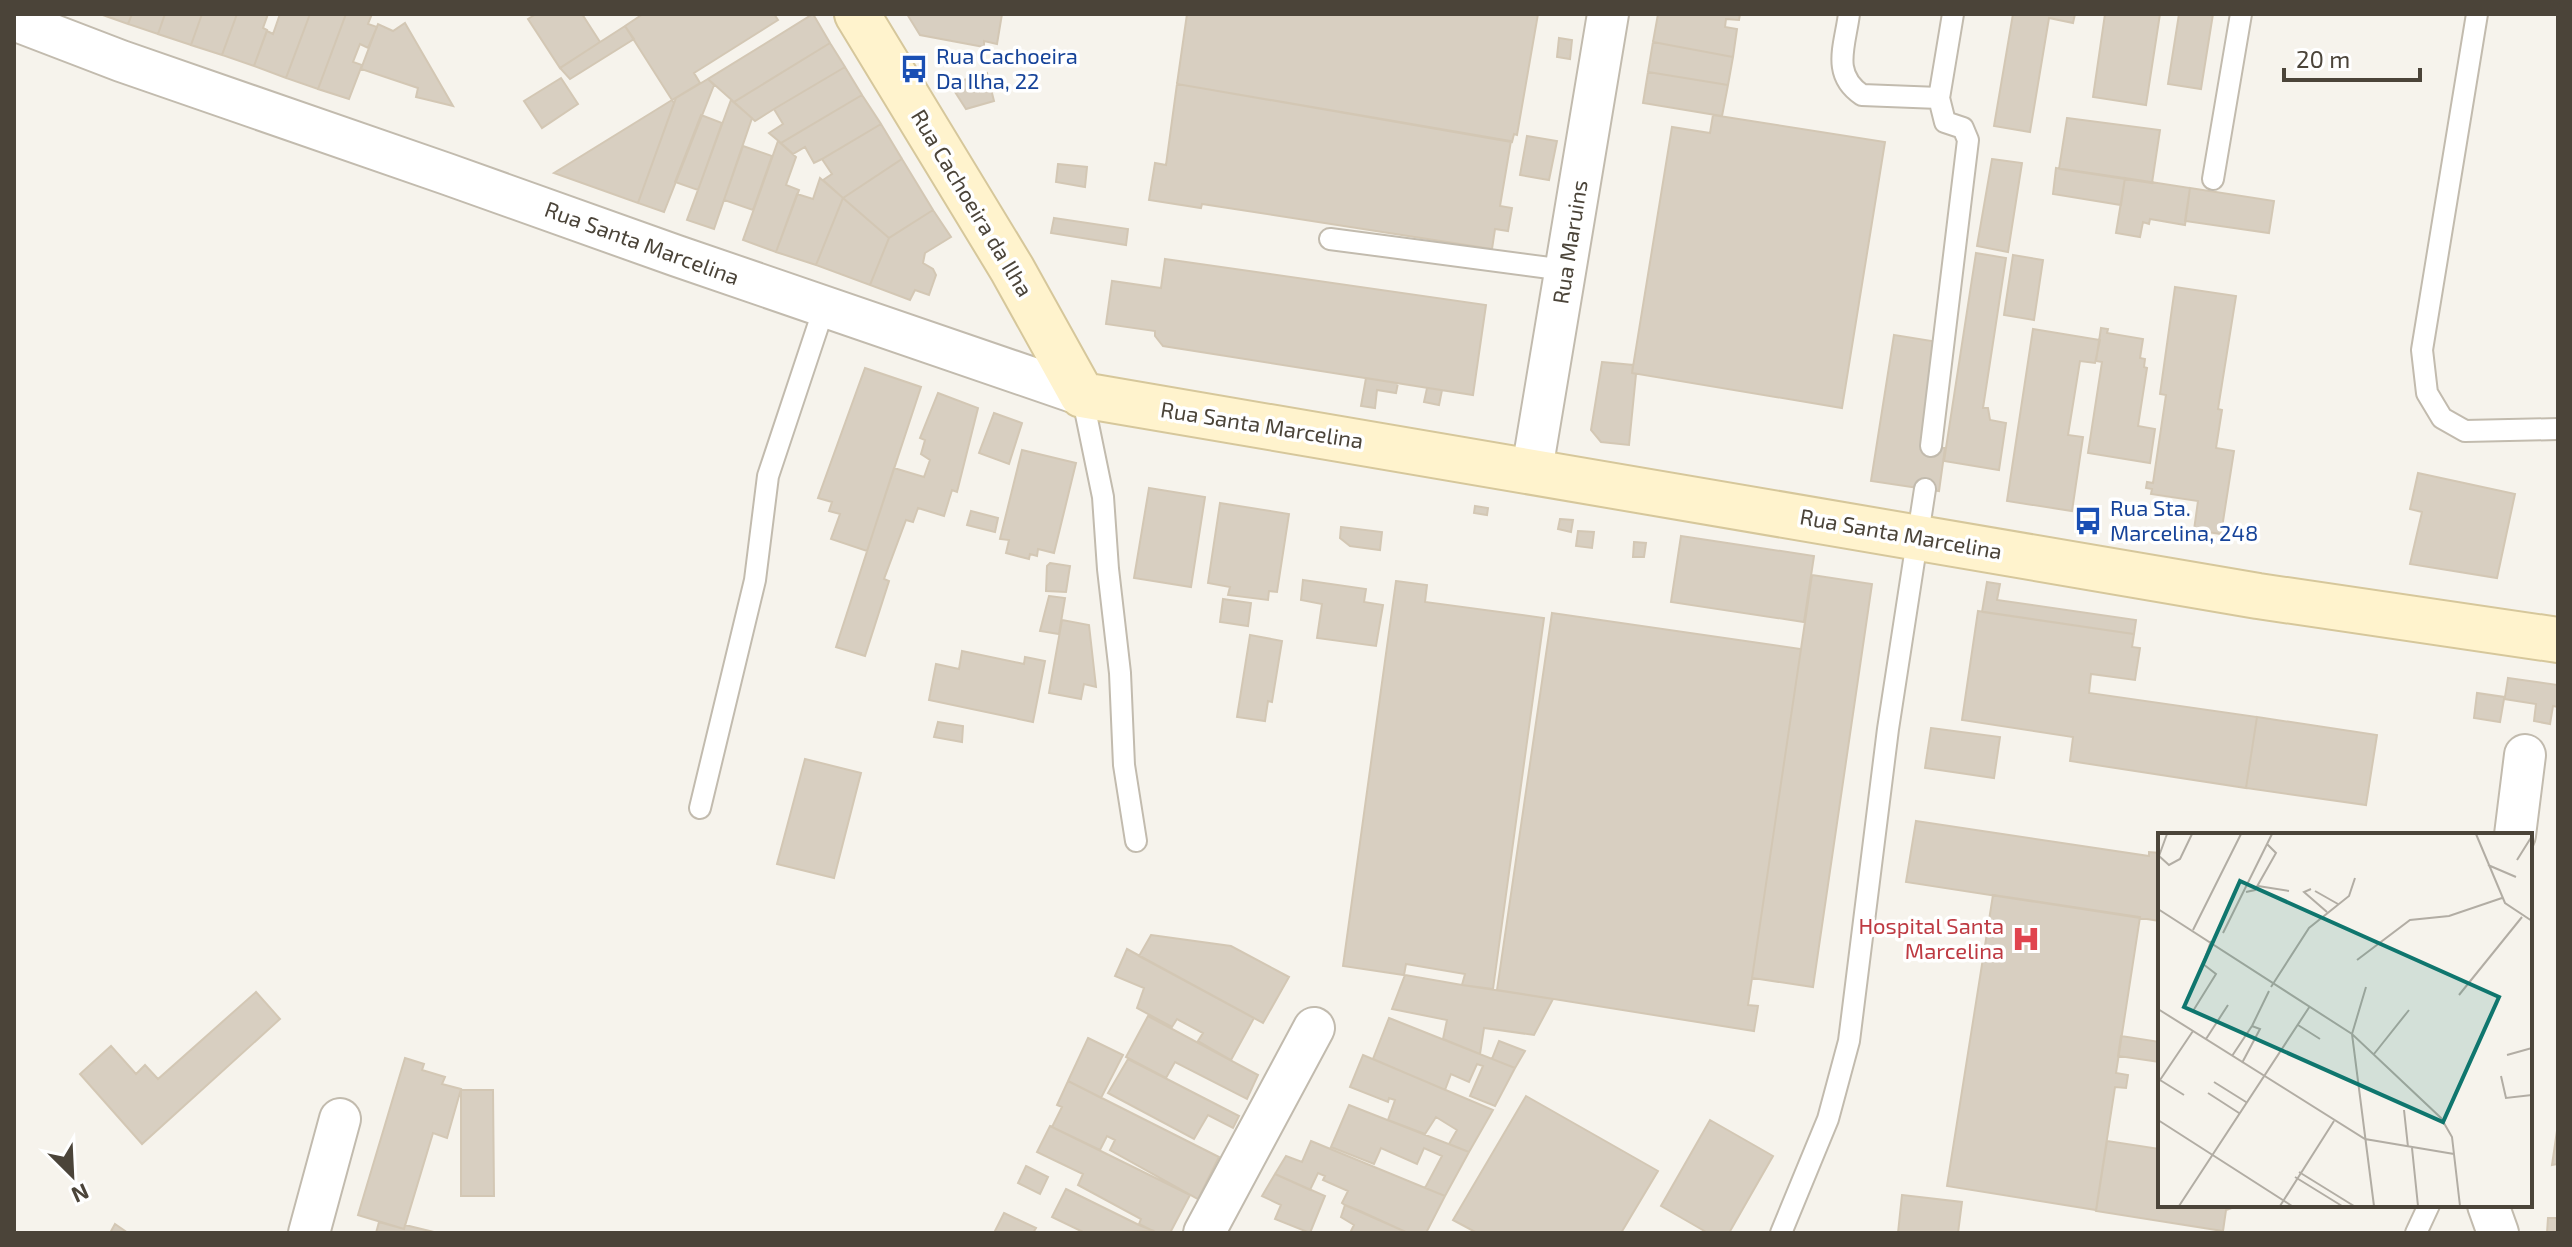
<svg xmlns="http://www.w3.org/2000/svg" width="2572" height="1247" font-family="'Exo 2',sans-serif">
<rect width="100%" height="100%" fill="#f6f3ec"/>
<path fill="#d8cfc1" stroke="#d3c7b4" stroke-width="2" d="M100,14h32l-4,10z
M132,14h33l-7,20 -30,-10z
M165,14h37l-11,31 -33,-11z
M202,14h35l-15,41 -31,-10z
M237,14h31l-5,14 4,2 -13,36 -32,-11z
M280,14h30l-24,64 -32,-12 13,-35 6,3z
M310,14h36l-28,75 -32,-11z
M346,14h26l-4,10 9,3 -9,21 -8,-4 -7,18 9,3 -13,34 -31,-10z
M536,14h46l18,28 -40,26 -32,-49z
M643,14h131l4,6 -84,53 6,10 -28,17 -47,-74z
M813,14l17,29 -96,59 -26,-23z
M907,14h95l-5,30 -13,-3v6l-64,-12z
M1187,14h351l-21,121 -3,-1 -2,8 -335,-58z
M1658,14h82l-1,6 -13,-1 -1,8 12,2 -4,28 -80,-15z
M2013,14h62l-2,9 -24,-5 -19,114 -36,-6z
M2105,14h55l-14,91 -53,-8z
M2179,14h34l-12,75 -33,-5z
M405,23l4,7 44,76 -37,-9 2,-9 -57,-19 17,-45 15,7z
M625,26l9,13 -64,40 -10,-11z
M1559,38l13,2 -2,19 -13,-2z
M1653,42l80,15 -5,28 -80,-13z
M830,43l15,24 -71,42 -19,12 -21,-19z
M845,67l17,28 -81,48 -12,-10 14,-9 -9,-15z
M1648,72l80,13 -6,31 -79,-13z
M987,73l7,28 -28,8 -16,-25z
M561,78l17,26 -36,24 -18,-27z
M708,79l6,6 -50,127 -26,-9 38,-105z
M1177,84l334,57 -11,65 12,2 -4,23 -13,-2 -3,20 -290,-45 -1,4 -52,-8 6,-37 11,2z
M862,95l19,29 -59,35 -8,4 -9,-16 -12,7 -12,-11z
M672,100l2,3 -36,100 -84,-30z
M731,100l21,18 -38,111 -27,-9z
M701,115l21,8 -24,67 -23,-8z
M1713,115l172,27 -43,266 -210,-35 40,-246 38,6z
M2067,118l93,12 -8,53 -93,-14z
M881,124l21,35 -59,39 -20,-18 9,-6 -10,-15z
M1527,136l30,5 -8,39 -29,-5z
M778,141l18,16 -10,28 13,5 -23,62 -33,-12z
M743,146l29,10 -19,54 -29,-10z
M902,159l31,51 -44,28 -46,-40z
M1992,159l30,4 -14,89 -31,-6z
M1058,164l29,3 -2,20 -29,-5z
M2056,168l69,10 -4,27 -68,-11z
M820,178l23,20 -27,67 -40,-13 21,-58 16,5z
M2125,178l65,10 -5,37 -35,-6 -1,5 -6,-2 -3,15 -24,-4z
M2190,188l84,13 -5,32 -84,-12z
M843,198l46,40 -19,47 -54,-20z
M933,210l18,27 -26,16 -2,10 10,6 3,6 -7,20 -14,-5 -5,10 -40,-15 19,-47z
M1054,218l74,11 -2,16 -75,-12z
M1976,253l30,5 -23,150h5l2,12 16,3 -7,47 -55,-9z
M2013,255l30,5 -9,60 -30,-5z
M1165,259l321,46 -13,90 -310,-49 -8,-10v-5l-49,-7 6,-43 49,7z
M2175,287l61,9 -18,113 4,1 -6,38 18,3 -13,83 -27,-4 4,-29 -47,-7 1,-5 -6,-1 1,-6 6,1 13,-88 -6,-1z
M2101,328l7,1 -1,4 36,6 -3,19 5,1 -1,8 3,1 -9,58 17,3 -5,34 -62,-10 14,-91 -6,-1z
M2033,329l67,11 -5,23 -15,-2 -12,74 15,2 -11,74 -65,-10z
M1894,335l44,7 -16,103 23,3 -6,43 -68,-10z
M1602,362l31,3 -1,8 4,1 -7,71 -28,-3 -10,-12z
M865,368l56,19 -54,164 -36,-12 9,-25 -11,-3 3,-9 -14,-4z
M1366,378l32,5 -2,10 -19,-3 -2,18 -14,-2z
M1427,388l15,2 -3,15 -15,-3z
M938,393l40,15 -21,84 -5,-2 -8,26 -26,-8 -5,14 -7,-2 -22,59 5,2 -24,75 -29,-9 58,-179 30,9 6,-17 -9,-6 4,-14 -5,-2z
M994,413l28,10 -13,41 -30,-11z
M1022,450l54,13 -22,90 -16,-4 -1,7 -7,-2 -1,5 -23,-6 3,-13 -9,-1z
M2418,473l97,21 -18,84 -87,-14 12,-52 -12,-3z
M1149,488l56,9 -14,90 -57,-9z
M1220,503l69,11 -12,78 -8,-1 -1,9 -40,-5 2,-8 -22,-4z
M1475,506l13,2 -1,7 -13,-2z
M971,511l27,7 -3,14 -28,-7z
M1560,519l13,1 -2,12 -13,-3z
M1341,527l41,5 -2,18 -30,-4 -10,-8z
M1578,531l16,1 -2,16 -16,-2z
M1681,536l133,20 -10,66 -133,-20z
M1634,542l12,1 -2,14h-11z
M1050,563l20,3 -4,26 -20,-1 1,-25z
M1812,575l60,9 -59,403 -61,-9z
M1303,580l63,9 -2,13 19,3 -7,41 -59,-8 5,-34 -21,-4z
M1396,581l31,4 -2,17 119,16 -51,371 -31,-4 3,-11 -59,-10 -2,11 -61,-9z
M1987,582l13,2 -3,16 139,20 -2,14 -152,-22z
M1049,596l16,2 -6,36 -19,-3z
M1223,599l28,4 -3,23 -28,-4z
M1978,611l156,23 -2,13 8,1 -5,32 -44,-6 -2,19 168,24 -11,71 -176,-27 3,-24 -111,-17z
M1552,613l249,36 -53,356 10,1 -4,25 -257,-41z
M1062,620l27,5 7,62 -12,-3 -3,15 -32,-6z
M1250,635l32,6 -10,61 -4,-1 -3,20 -28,-4z
M962,651l62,13 1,-7 20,4 -12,61 -104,-22 7,-36 23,5z
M2508,678l50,7v22l-5,-1 -3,18 -16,-3 2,-17 -32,-5 -4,23 -26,-4 3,-25 28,4z
M2257,717l120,18 -11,70 -120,-17z
M938,722l25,4 -1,16 -28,-5z
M1931,728l69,9 -6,41 -69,-10z
M805,759l56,14 -27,105 -57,-14z
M1916,821l233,35v-4l11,1v68l-254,-39z
M1993,895l147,22 -24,156 12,2 -2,13 -11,-1 -19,123 -149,-24z
M1151,935l80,11 58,31 -26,46 -124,-67z
M1127,949l127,69 -23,42 -33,-19 5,-8 -26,-14 -5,8 -35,-19 7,-20 -29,-12z
M1405,975l57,10 91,14 -19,36 -50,-7 -4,26 -37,-15 4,-19 -55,-11z
M256,992l24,27 -138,125 -62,-70 31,-28 25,28 9,-9 13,14z
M1148,1016l110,59 -11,24 -72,-37 -9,16 -40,-21z
M1389,1018l126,50 -20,38 -25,-10 13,-30 -6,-2 -8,18 -18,-8 -6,16 -72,-31z
M2121,1036l39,6v20l-42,-6z
M1088,1038l35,17 -22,43 -33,-17z
M1499,1041l26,10 -10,17 -23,-9z
M1363,1055l130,55 -24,42 -20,-8 8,-14 -21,-13 -11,17 -37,-14 7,-20 -6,-2 -1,4 -38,-15z
M405,1058l19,6 -2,6 23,7 -3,7 19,5 -14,49 -14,-5 -29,96 -46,-14z
M1128,1059l111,57 -6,12 -25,-13 -14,24 -86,-46z
M1068,1081l151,76 -21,42 -88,-49 5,-10 -8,-4 -7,14 -48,-23 10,-20 -5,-2z
M461,1090h32l1,106h-33z
M1526,1096l132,75 -37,62h-144l-24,-13z
M1349,1105l120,47 -24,44 -20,-8 17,-32 -18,-8 -7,16 -36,-16 -7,16 -43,-17z
M1710,1120l63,36 -44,77h-21l-47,-27z
M2558,1124v40l-6,1z
M1050,1126l140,69 -20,38h-13l-18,-9 2,-5 -63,-34 5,-11 -46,-22z
M1311,1141l134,55 -19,37h-18l-63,-28 -3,-2 6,-12 -25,-11 2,-4 -7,-3 -8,17 -35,-16 11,-18 16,6z
M2107,1141l53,8v56h80l-14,5 -3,21 -127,-20z
M1026,1166l22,11 -8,17 -22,-11z
M1275,1174l50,22 -15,37 -35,-14 6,-14 -19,-9z
M1066,1189l73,36 15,6 -69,2 -33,-16z
M1902,1195l60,7 -4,31h-60z
M1345,1205l15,6 48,22h-58l4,-8 -13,-8z
M1004,1213l32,15 -3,5h-39z
M2548,1218h10v15h-11z
M379,1222l25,7 1,-4 33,8h-62z
M115,1224l13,9h-18z"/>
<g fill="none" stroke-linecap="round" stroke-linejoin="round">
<defs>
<path id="lane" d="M1849,14c-4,32 -18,60 13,81l77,3 14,-84
M2477,14l-55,336 5,43 15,25 23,13 93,-2
M2213,179l28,-165
M1330,239l235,31
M1082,395l21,102 5,72 12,104 4,92 12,76
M1931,446l37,-306 -5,-12 -18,-6 -6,-24
M700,808l55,-228 13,-104 56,-168
M1781,1233l47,-114 21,-78 39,-312 37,-240
M2416,1233l13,-28"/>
<path id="street" d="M14,20l107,41 326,113 230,82 405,139
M1532,470l76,-456
M2515,835l10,-80
M2488,1205l10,28
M309,1233l31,-114
M1204,1233l110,-205"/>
<path id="secondary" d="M857,14l155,255 70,126 1176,201 300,44"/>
</defs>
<use href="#lane" stroke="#c2bbae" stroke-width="24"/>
<use href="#street" stroke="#c2bbae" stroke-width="44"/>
<use href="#secondary" stroke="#d6c79b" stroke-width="48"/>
<use href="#lane" stroke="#fff" stroke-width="20"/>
<use href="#street" stroke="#fff" stroke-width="40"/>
<use href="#secondary" stroke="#fff3cd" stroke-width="44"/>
</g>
<defs>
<symbol id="bus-bare" viewBox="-9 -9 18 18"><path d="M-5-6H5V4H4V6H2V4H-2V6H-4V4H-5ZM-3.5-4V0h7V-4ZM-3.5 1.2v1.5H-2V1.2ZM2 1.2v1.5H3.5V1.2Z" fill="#1a4fb4" stroke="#fff" stroke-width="2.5" paint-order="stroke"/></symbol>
<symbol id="hospital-bare" viewBox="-9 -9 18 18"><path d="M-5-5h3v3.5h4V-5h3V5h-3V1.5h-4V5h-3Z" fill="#e0444e" stroke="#fff" stroke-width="2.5" paint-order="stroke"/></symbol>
</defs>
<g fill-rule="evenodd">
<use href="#bus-bare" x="894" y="49" width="40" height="40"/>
<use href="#bus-bare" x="2068" y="501" width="40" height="40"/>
<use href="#hospital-bare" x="2006" y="919" width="40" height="40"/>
</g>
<g text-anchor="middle" stroke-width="7" stroke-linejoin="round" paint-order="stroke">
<g font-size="22" fill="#164399" stroke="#fff" text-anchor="start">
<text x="936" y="64">Rua Cachoeira<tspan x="936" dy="25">Da Ilha, 22</tspan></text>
<text x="2110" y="516">Rua Sta.<tspan x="2110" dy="25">Marcelina, 248</tspan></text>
</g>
<g font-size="22" fill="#4b4439" stroke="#fff">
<text transform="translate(972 203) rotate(59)" y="8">Rua Cachoeira da Ilha</text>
<text transform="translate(1570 242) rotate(-81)" y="8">Rua Maruins</text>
<text transform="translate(642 243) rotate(20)" y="8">Rua Santa Marcelina</text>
<text transform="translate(1262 425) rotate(9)" y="8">Rua Santa Marcelina</text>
<text transform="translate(1901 534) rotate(10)" y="8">Rua Santa Marcelina</text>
</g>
<g font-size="22" fill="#be3a42" stroke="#fff" text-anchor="end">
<text x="2004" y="934">Hospital Santa<tspan x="2004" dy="25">Marcelina</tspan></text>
</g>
</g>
<g transform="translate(2158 833)">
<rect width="374" height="374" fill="#f6f3ec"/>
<path fill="none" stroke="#b2ada4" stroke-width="2" d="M9,1l-8,22 10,9 11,-6 12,-25M318,1l29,69 27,18M359,27l15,-24M330,32l28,12M100,53l31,5M153,56l-7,3 23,20M157,58l23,13M88,59l9,-2 21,-37 -9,-9M0,76l194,125 89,84 11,19 8,69M35,97l48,-96M65,100l49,-99M199,127l53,-40 39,-4 53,-18M113,154l38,-59 40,-32 6,-18M208,154l-14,47 22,172M301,162l63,-78M0,176l207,130 89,15M35,178l23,-37 -13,-10 8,-23M140,192l22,14M94,193l17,-35M48,206l22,-34M216,221l35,-44M349,222l25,-7M74,223l20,-30 8,3 -18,34M343,243l5,22 26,-3M2,247l24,15M56,249l32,20M0,250l35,-52M50,260l31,20M246,277l4,37M0,287l134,86M254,315l6,58M141,339l55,34M137,344l47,29M21,373l131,-200M122,373l54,-85"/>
<path fill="#0f766e" fill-opacity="0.15" stroke="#0f766e" stroke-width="4" d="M82,48l259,116 -56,125 -259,-115z"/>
<rect width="374" height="374" fill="none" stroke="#4b4439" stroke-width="4"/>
</g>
<rect width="2572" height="1247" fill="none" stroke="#4b4439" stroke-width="32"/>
<g transform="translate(72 1175) rotate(156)" stroke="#ffffff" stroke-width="6" paint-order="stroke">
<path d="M0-6L14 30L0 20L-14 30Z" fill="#4b4439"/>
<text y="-12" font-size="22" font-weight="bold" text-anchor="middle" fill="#4b4439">N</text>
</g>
<path d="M2284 68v12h136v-12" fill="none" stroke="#4b4439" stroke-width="4"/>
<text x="2296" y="68" font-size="24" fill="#4b4439" stroke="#ffffff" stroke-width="6" paint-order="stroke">20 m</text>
</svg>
